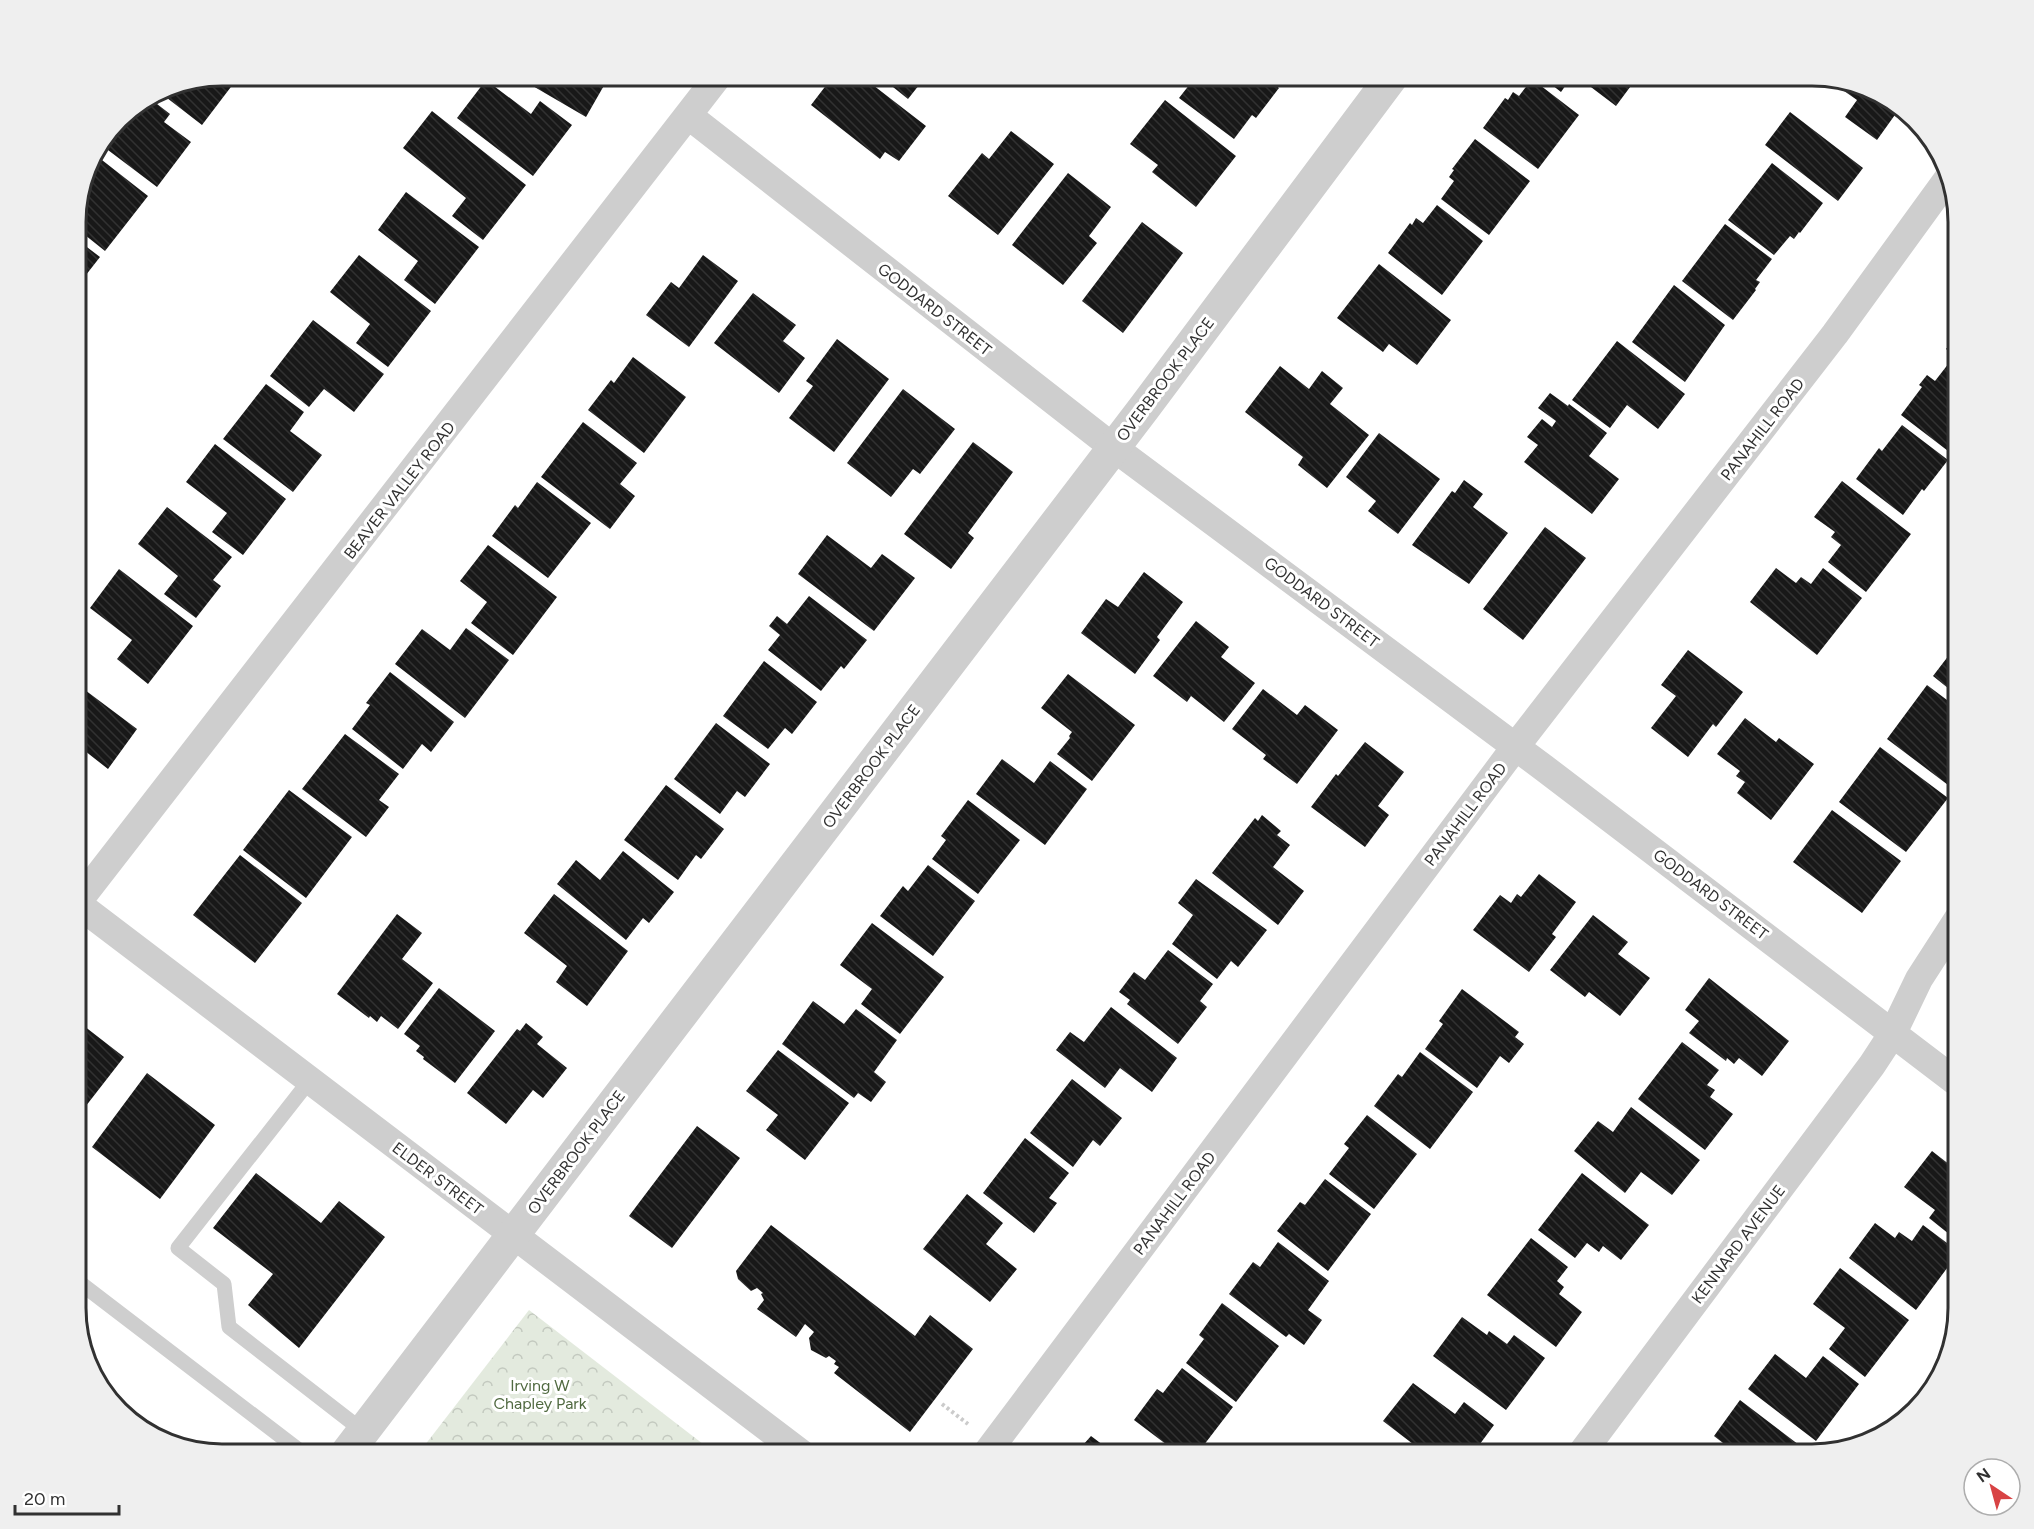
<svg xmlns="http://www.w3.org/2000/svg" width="2034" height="1529" font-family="Figtree,sans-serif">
<defs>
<pattern id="park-crowns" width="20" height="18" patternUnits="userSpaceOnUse" patternTransform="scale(1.5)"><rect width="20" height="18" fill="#e3eade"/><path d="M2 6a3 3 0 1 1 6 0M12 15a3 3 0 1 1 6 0" fill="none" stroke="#c3c9bf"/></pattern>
<pattern id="building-back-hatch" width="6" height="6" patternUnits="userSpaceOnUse" patternTransform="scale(1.5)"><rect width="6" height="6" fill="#181818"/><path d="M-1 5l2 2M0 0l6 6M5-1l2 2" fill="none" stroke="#313131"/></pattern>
</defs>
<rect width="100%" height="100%" fill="#fff"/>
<path fill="url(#park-crowns)" d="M529,1310l187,144h-298z"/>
<path fill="url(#building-back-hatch)" d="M221,75h19l-38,50 -44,-34 8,-5z
M514,75h96l-24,42z
M834,75h26l66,51 -27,35 -14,-9 -5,7 -69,-54z
M878,75h49l-19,24z
M1197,75h65l17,13 -23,30 -4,-3 -18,24 -55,-41z
M1539,75h34l-12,17z
M1575,75h64l-23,31z
M1824,77l36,6 42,22 -25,35 -32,-23 12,-17z
M1532,79l47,36 -41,54 -55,-41 22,-30 3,2 5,-8 6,4z
M486,80l45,34 9,-13 32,24 -39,51 -76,-58z
M148,97l22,17 -6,8 27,20 -34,45 -57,-43 25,-32z
M1165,100l71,56 -40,51 -44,-35 6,-7 -28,-21z
M432,111l94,74 -43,55 -31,-24 14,-18 -63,-50z
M1790,112l73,56 -25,33 -73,-56z
M1011,131l43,33 -56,71 -50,-39 34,-43 7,6z
M1475,139l55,42 -41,54 -48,-36 13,-18 -5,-4 5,-7 -2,-1z
M93,153l55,43 -43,55 -30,-24v-15l6,-6 -3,-3 12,-47z
M1772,163l51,40 -23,30 -1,-1 -5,7 -4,-3 -16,19 -46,-35z
M1068,173l43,34 -22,29 8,7 -34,42 -51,-40z
M406,192l73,55 -44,57 -31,-24 14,-19 -40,-31z
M1437,205l46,36 -41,54 -54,-42 22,-30 2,2 4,-7 7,5z
M1142,222l41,31 -60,80 -41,-32z
M1725,224l47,35 -16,21 4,2 -5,7 1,1 -23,30 -51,-39z
M75,238l25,19 -25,32z
M359,255l72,56 -43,56 -32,-24 14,-19 -40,-32z
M703,255l35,26 -49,66 -43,-32 25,-33 8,6z
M1379,264l72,56 -34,45 -28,-21 -6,8 -46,-34z
M1674,285l51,40 -40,57 -53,-40z
M753,293l43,32 -13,16 22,17 -26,35 -65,-50z
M313,320l71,54 -30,38 -30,-23 -15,18 -39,-31z
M1959,333v29l-6,-4 2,-2 -9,-7z
M837,339l52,40 -55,73 -45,-34 24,-32 -7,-5z
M1617,341l68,53 -27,35 -31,-24 -17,23 -38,-28z
M633,357l53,40 -42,56 -56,-43 23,-30 3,3z
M1949,363l10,7v75l-7,9 -51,-39 21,-28 -3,-2 8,-10 8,6z
M1280,366l29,23 13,-18 21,17 -13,16 39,31 -42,53 -29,-23 5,-8 -58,-45z
M266,384l38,28 -14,19 32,24 -29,37 -70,-53z
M903,389l52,40 -35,45 -7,-5 -22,28 -44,-34z
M1550,393l18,13 1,-2 38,29 -18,23 30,23 -27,35 -68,-52 14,-17 -11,-8 15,-18 10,8 4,-6 -18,-13z
M583,422l54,41 -17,21 15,12 -25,33 -69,-52z
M1902,425l46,35 -24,31 -2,-2 -19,26 -47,-36 23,-31 3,3z
M1379,433l61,46 -42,55 -30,-23 8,-10 -30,-24z
M973,442l40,30 -45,61 6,5 -23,31 -47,-35z
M215,444l71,55 -43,56 -31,-23 15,-19 -41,-31z
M1464,480l19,14 -10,13 35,26 -39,51 -57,-39 40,-54 3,2z
M1842,481l69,53 -45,58 -38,-30 13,-17 -10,-8 4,-5 -21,-15z
M537,482l54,41 -43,55 -56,-42 23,-31 3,3z
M167,507l65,50 -19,23 8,6 -25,32 -32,-24 14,-18 -40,-32z
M1545,527l41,31 -63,82 -40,-31z
M827,535l44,33 11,-14 33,24 -41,53 -76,-57z
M488,545l69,52 -44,58 -42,-32 16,-21 -27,-21z
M1776,568l20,15 5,-6 10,7 12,-16 39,30 -45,57 -67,-53z
M119,569l74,57 -45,58 -31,-25 15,-19 -42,-32z
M1144,572l39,30 -26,35 3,3 -25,34 -54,-41 25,-34 12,8z
M809,596l58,44 -23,29 -3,-3 -20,25 -53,-41 12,-15 -11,-9 8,-10 10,8z
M1196,621l33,26 -8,10 34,26 -31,39 -33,-26 -4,6 -34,-26z
M466,628l43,32 -44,58 -70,-54 27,-35 28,21z
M1959,642v55l-26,-21z
M1688,650l55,42 -27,35 -3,-3 -25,33 -37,-29 25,-32 -15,-11z
M764,661l53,41 -25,32 -7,-6 -17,21 -45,-33z
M390,672l64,50 -23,30 -9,-8 -19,25 -51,-40 18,-24 -4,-2z
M1068,674l67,51 -43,56 -35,-27 13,-16 -1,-2 3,-4 -31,-24z
M1927,685l32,24v78l-3,4 -69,-52z
M81,687l56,42 -29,40 -23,-18 -10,13v-71z
M1263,689l34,26 8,-10 33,25 -41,54 -34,-25 3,-4 -34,-26z
M1745,718l31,24 3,-4 35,26 -43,56 -34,-27 8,-11 -9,-6 4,-5 -23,-17z
M716,723l54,41 -25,33 -8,-6 -17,23 -46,-35z
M345,734l54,40 -20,26 10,7 -23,30 -64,-48z
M1365,742l39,30 -26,34 11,9 -24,32 -54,-40 25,-33 2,2z
M1880,747l68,51 -42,54 -67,-50z
M1002,759l32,24 16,-22 37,28 -42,56 -69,-51z
M666,785l58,44 -23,30 -5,-4 -18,25 -54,-40z
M289,790l63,47 -46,61 -63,-48z
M968,800l52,40 -42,54 -46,-35 14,-19 -5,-4z
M1832,810l69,51 -39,52 -69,-51z
M1262,815l19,16 -4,4 13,10 -17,22 31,24 -26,34 -66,-52 43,-55 3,3z
M623,851l51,41 -25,31 -6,-5 -17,22 -69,-56 19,-24 24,20z
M240,855l62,48 -47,60 -62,-48z
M928,865l47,36 -42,55 -53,-40 23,-30 5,5z
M1539,874l37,28 -24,32 4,3 -27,35 -56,-42 27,-35 11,8 6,-9 4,3z
M1196,879l71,51 -29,37 -7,-6 -14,18 -45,-35 21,-29 -15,-12z
M554,894l74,57 -41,55 -31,-24 11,-16 -43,-33z
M397,914l25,19 -20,26 31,24 -35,46 -17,-13 -4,6 -7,-6 -1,2 -32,-24z
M1593,915l35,27 -10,12 32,24 -30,38 -31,-24 -4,5 -35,-27z
M872,923l72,54 -44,57 -39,-30 11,-15 -32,-24z
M1168,950l45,34 -13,17 7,6 -29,37 -51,-40 3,-4 -11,-8 15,-20 11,8z
M1709,978l80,63 -27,35 -23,-18 -5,6 -7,-6 -1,3 -37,-28 10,-12 -14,-11z
M439,988l56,43 -40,52 -32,-24 1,-2 -8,-6 4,-5 -16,-12z
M1462,989l57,43 -4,5 9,7 -15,19 -9,-7 -23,32 -52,-39 18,-25 -4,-3z
M813,1001l31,23 12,-15 41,31 -23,32 12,10 -15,20 -13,-9 -4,5 -72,-54z
M1111,1007l66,51 -25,34 -32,-24 -15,20 -49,-38 14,-18 14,10z
M75,1019l49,38 -49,63z
M526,1023l17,14 -6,7 30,24 -24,30 -10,-8 -27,34 -39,-31 50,-64 3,2z
M1682,1042l37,28 -12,15 8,5 -5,7 23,17 -28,36 -67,-51z
M778,1050l71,53 -44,57 -39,-30 12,-15 -32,-24z
M1420,1052l53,40 -43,57 -56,-43 24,-32 4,3z
M147,1073l68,52 -55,74 -68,-52z
M1072,1079l50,39 -22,28 -7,-6 -20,27 -43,-34z
M1631,1107l69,53 -28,35 -31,-23 -16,21 -51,-42 24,-30 15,11z
M1367,1115l50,39 -43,55 -45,-35 20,-26 -5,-4z
M697,1126l43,32 -68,90 -43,-32z
M1025,1138l44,35 -20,25 8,5 -23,30 -51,-40z
M1932,1151l27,21v70l-30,-24 6,-8 -31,-23z
M256,1173l65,50 18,-22 46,36 -86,111 -51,-43 25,-31 -60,-46z
M1582,1173l67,52 -28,35 -18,-14 -4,6 -12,-9 -12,15 -37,-28z
M1325,1179l46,35 -43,57 -51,-40 23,-29 5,3z
M967,1194l36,29 -17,21 31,25 -27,33 -67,-53z
M1875,1223l20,15 4,-6 13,9 11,-16 36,27 -43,58 -67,-52z
M771,1225l144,111 15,-21 43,34 -63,83 -76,-59 5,-6 -5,-3 2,-3 -7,-5 -3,2 -15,-8 -2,-12 5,-6 -9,-8 -9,13 -39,-28 7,-9 -3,-6 2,-1 -6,-5 -6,3 -13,-12 -2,-8z
M1531,1238l37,29 -11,14 7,6 -5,7 23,18 -26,35 -69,-52z
M1278,1242l51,39 -21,29 14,10 -18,25 -15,-11 -3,3 -57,-43 24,-32 7,5z
M1840,1268l69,52 -44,57 -36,-28 16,-21 -32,-24z
M1222,1303l57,43 -43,56 -50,-39 18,-24 -5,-4z
M1462,1317l25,18 2,-4 18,13 7,-9 31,23 -39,52 -73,-54z
M1775,1354l31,24 17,-22 36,28 -43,57 -68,-52z
M1182,1368l51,39 -36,47h-18l-45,-34 23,-31 6,4z
M1413,1383l42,31 9,-12 30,23 -20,27 -7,-5 -5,7h-36l-43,-33z
M1740,1400l67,51 -2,3h-68l-23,-18z
M1091,1436l24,18h-40z
M1365,1446l10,8h-16z"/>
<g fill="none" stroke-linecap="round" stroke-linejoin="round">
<path stroke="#cbcbcb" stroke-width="4" stroke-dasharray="3 3" stroke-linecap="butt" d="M942,1404l26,20"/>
<path stroke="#cecece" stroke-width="15" d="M310,1080l-132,168 46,36 5,43 134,104
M75,1279l229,175"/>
<path stroke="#cecece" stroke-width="28" d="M689,116l425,332 430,320 415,316
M75,902l727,552
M77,903l642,-828
M986,1454l530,-708 319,-412 114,-157
M1581,1454l291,-389 21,-32 26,-54 40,-62"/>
<path stroke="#cecece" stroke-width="33" d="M346,1454l798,-1046 249,-333"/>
</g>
<g text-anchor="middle" stroke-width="6" stroke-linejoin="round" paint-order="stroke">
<g font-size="16" fill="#313131" stroke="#fff">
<text transform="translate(935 309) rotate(38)" y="6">GODDARD STREET</text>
<text transform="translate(1165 379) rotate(-53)" y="6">OVERBROOK PLACE</text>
<text transform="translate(1762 429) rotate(-52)" y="6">PANAHILL ROAD</text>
<text transform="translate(399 490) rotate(-52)" y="6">BEAVER VALLEY ROAD</text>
<text transform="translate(1322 602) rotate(37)" y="6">GODDARD STREET</text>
<text transform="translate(871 766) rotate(-53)" y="6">OVERBROOK PLACE</text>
<text transform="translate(1465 814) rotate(-53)" y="6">PANAHILL ROAD</text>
<text transform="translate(1711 894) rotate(37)" y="6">GODDARD STREET</text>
<text transform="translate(576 1152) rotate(-53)" y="6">OVERBROOK PLACE</text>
<text transform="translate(438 1178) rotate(37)" y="6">ELDER STREET</text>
<text transform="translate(1174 1203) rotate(-53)" y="6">PANAHILL ROAD</text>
<text transform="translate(1738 1244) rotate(-53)" y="6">KENNARD AVENUE</text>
</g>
<g font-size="16" fill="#516a41" stroke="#fff">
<text x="540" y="1391">Irving W<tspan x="540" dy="18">Chapley Park</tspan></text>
</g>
</g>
<path d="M0 0H2034V1529H0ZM222 86H1812A136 136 0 0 1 1948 222V1308A136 136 0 0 1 1812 1444H222A136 136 0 0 1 86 1308V222A136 136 0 0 1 222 86Z" fill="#efefef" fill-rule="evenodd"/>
<path fill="none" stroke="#313131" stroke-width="3" d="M222 86H1812A136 136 0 0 1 1948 222V1308A136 136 0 0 1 1812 1444H222A136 136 0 0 1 86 1308V222A136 136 0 0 1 222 86Z"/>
<g transform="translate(1992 1487) rotate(324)"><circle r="28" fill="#ffffff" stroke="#adadad" stroke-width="1.5"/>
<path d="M0-4.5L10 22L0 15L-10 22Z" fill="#d84344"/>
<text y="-9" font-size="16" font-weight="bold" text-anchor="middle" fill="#313131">N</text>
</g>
<path d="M15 1505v9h104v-9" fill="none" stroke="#313131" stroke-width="3"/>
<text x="24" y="1505" font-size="18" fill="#313131" stroke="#ffffff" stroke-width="4.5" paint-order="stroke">20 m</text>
</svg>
